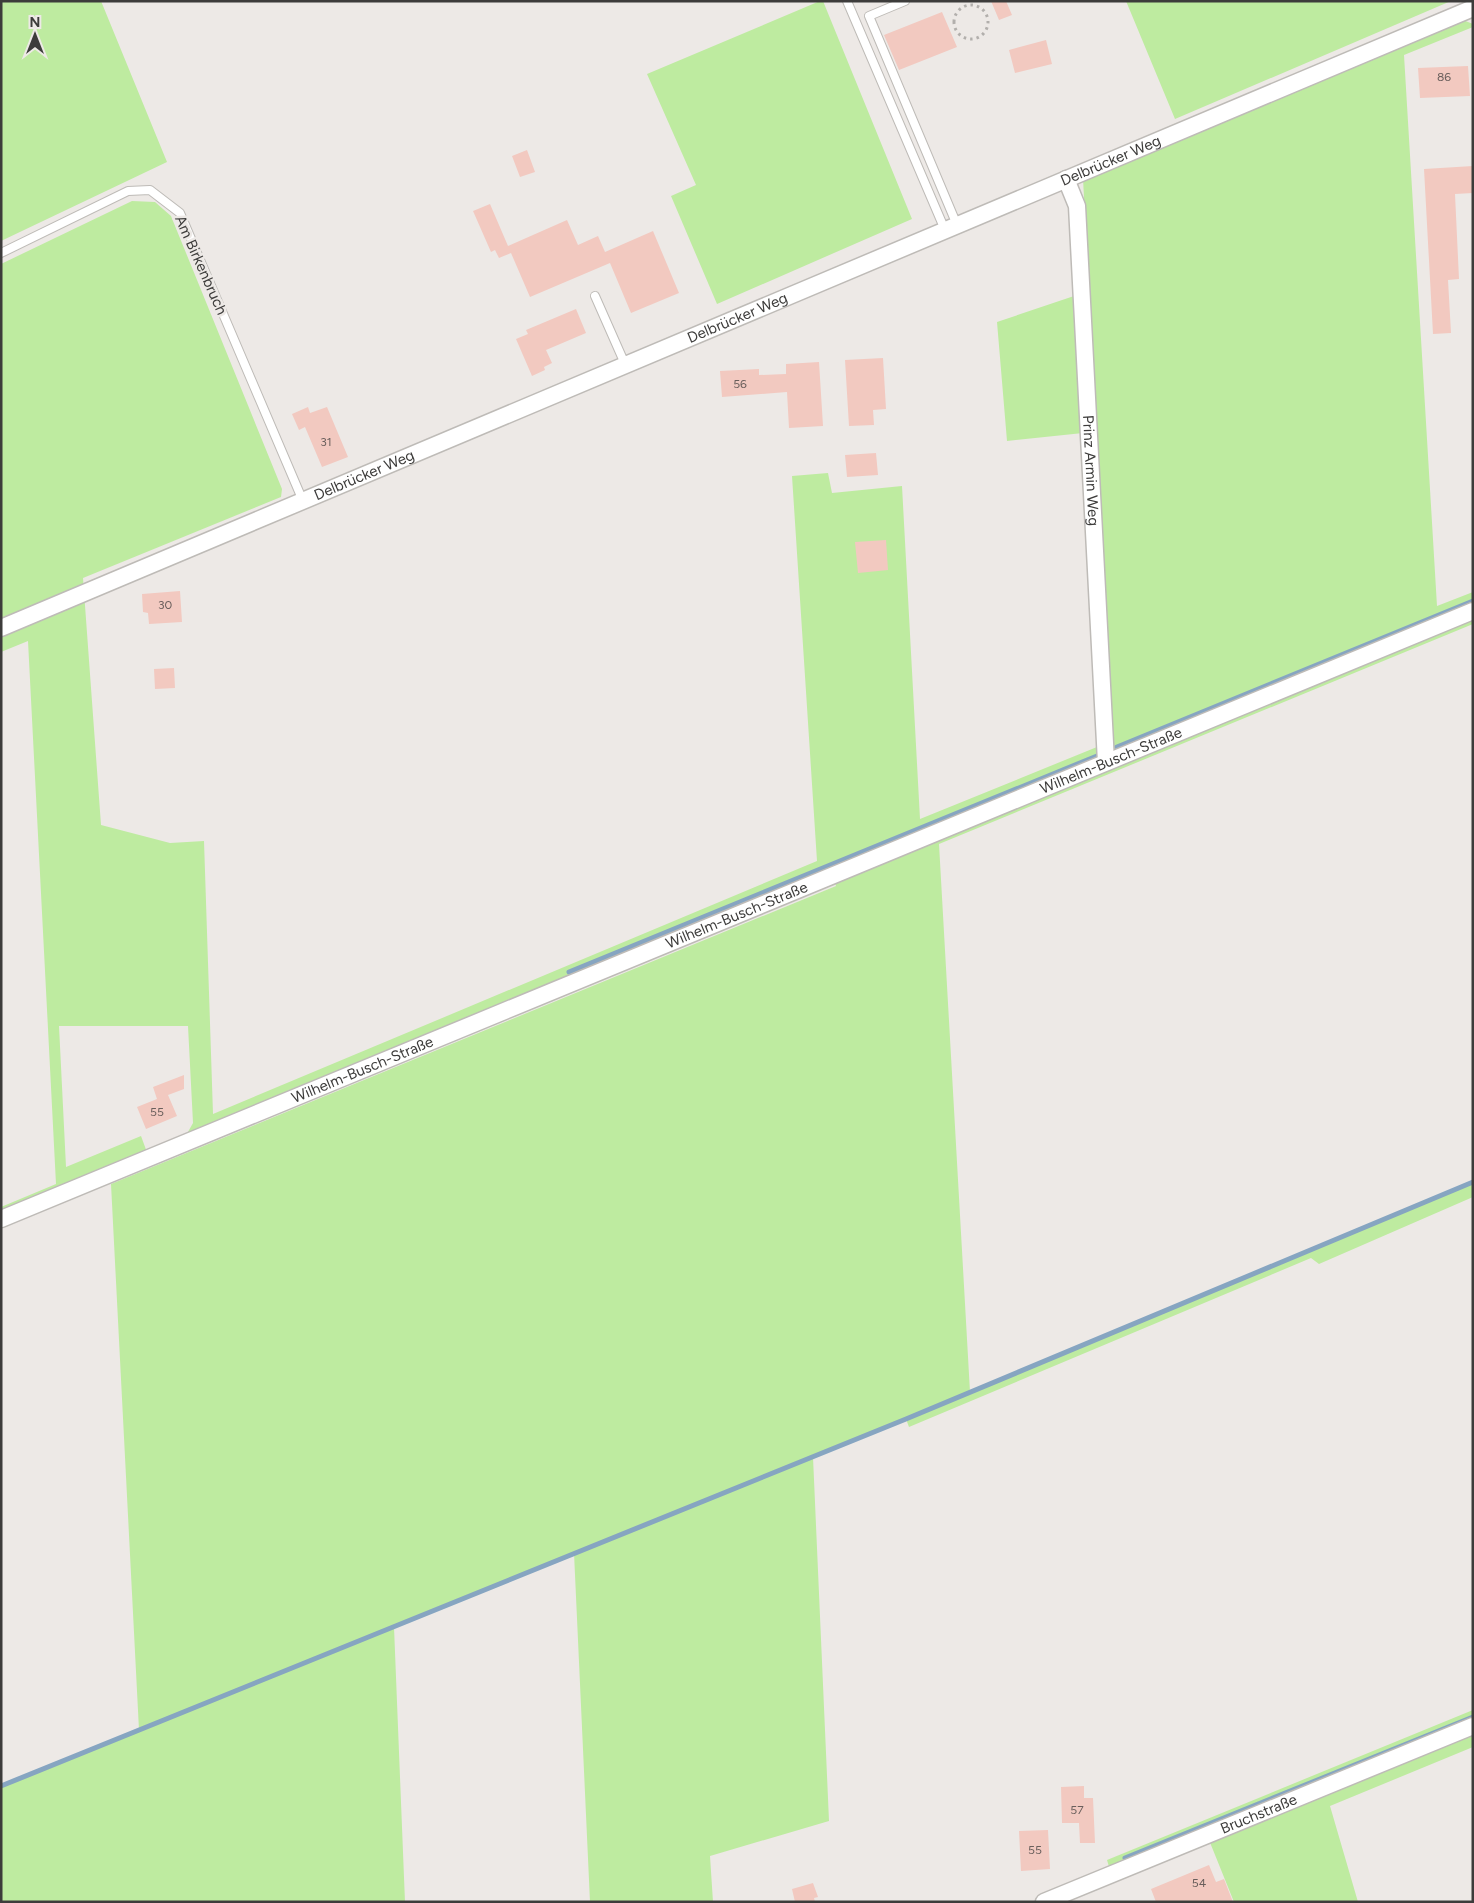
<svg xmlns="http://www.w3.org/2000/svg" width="1474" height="1903" font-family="Figtree,sans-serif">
<rect width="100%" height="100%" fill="#ede9e6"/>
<path fill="#beeba0" d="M1,1h100l66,161 -166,79z
M820,1h3l89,218 -195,85 -46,-108 25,-11 -49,-111z
M1126,1h325l-276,118z
M1463,20l10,4v3l-69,28 33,551 36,-14v15l-361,149 -29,-578z
M132,201l23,1 16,14 111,273 -1,8 -198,81 18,247 69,18 34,-2 9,273 604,-253 -25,-385 36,-3 4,20 70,-7 18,333 177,-72v15l-913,377 9,-16 -5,-97h-129l7,141 75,-31 7,19 -147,60v-8l55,-23 -28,-543 -27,11v-388z
M1077,295l6,138 -76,8 -10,-119z
M1473,615v9l-534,220 31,548 503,-210v15l-154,67 -8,-6 -402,169 -3,-8 -93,38 16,364 -119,35 3,46h-123l-16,-349 -180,74 11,275h-404v-116l138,-56 -28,-546 725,-298 -2,-7z
M1473,1710v37l-143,59 28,96h-124l-25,-62 -99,30 -3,-10z"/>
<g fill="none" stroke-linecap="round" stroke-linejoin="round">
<path stroke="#86a5c1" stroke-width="5" d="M1117,747l356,-146
M569,972l528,-216
M1,1786l905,-367 567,-237
M1125,1858l348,-141"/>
</g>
<path fill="#f2c9c0" d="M991,1h15l6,14 -13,5z
M942,12l15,35 -58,23 -15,-35z
M1046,40l6,24 -37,9 -6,-23z
M1468,66l2,30 -50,2 -2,-30z
M527,150l8,22 -15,5 -8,-21z
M1473,166v27l-18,1 4,85 -11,1 3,53 -18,1 -9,-165z
M490,204l18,42 59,-26 11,25 20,-9 7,16 48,-21 26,62 -48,20 -21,-50 -80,34 -19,-44 -12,5 -4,-8 -4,2 -18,-41z
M576,309l10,24 -40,17 6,13 -8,4 1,3 -13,6 -16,-37 12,-5 -2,-4z
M883,358l3,51 -13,1 1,15 -25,1 -4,-66z
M819,362l4,64 -34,2 -2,-36 -65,5 -2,-26 39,-2v6l27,-1v-10z
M308,407l2,6 17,-6 21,50 -26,10 -17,-40 -6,3 -7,-16z
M876,453l2,22 -31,2 -2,-22z
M886,540l2,30 -30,3 -3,-31z
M180,591l2,31 -33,2 -1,-11 -5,-1 -1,-18z
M174,668l1,20 -20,1 -1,-20z
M184,1075v14l-16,6 9,21 -31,13 -9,-22 20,-8 -4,-12z
M1084,1786v12h9l2,45h-15l-1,-20h-17l-1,-36z
M1048,1830l2,39 -29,2 -2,-40z
M1209,1865l7,17 8,-3 9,23h-77l-5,-13z
M813,1883l5,14 -4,1 1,4h-20l-3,-13z"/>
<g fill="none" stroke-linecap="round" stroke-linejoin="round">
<defs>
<path id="lane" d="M847,1l98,229
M905,1l-36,15 88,209
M1,253l127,-62 22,-1 30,23 123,288
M595,296l30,68"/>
<g id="street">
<path id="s1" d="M1066,179l11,27 29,556"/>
<path id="s2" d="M1,628l1472,-620"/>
<path id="s3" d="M1,1219l1472,-608"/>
<path id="s4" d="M1044,1902l429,-176"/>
</g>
</defs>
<use href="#lane" stroke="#bebbb7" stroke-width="10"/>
<use href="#street" stroke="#bebbb7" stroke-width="19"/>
<path stroke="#b2afac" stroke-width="3" stroke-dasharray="2.5 4" stroke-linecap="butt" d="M954 22a17 17 0 1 1 34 0a17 17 0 1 1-34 0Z"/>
<use href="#lane" stroke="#fff" stroke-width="8"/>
<use href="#street" stroke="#fff" stroke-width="16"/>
</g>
<g text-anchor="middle" stroke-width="5" stroke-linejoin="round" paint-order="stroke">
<g font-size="12" fill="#6a5f5c">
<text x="1444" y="81">86</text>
<text x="740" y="388">56</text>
<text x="326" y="446">31</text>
<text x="165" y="609">30</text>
<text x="157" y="1116">55</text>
<text x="1077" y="1814">57</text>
<text x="1035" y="1854">55</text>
<text x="1199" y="1887">54</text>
</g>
<g font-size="15" fill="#3d3c3b" stroke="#ede9e6">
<text dy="5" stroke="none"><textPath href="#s2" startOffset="1204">Delbrücker Weg</textPath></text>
<text transform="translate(201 265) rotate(66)" y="5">Am Birkenbruch</text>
<text dy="5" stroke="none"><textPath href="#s2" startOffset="799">Delbrücker Weg</textPath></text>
<text dy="5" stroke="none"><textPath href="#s1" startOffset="294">Prinz Armin Weg</textPath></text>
<text dy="5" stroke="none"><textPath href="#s2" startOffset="394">Delbrücker Weg</textPath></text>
<text dy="5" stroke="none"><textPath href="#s3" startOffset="1201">Wilhelm-Busch-Straße</textPath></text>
<text dy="5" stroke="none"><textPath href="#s3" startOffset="796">Wilhelm-Busch-Straße</textPath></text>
<text dy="5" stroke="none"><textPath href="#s3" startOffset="391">Wilhelm-Busch-Straße</textPath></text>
<text dy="5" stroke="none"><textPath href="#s4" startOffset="232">Bruchstraße</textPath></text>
</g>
</g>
<rect width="1474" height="1903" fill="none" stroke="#3d3c3b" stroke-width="5"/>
<g transform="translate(35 35)" stroke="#ede9e6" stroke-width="4" paint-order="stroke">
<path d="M0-4L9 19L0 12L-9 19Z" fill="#3d3c3b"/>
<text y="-8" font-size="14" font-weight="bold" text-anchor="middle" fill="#3d3c3b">N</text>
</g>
</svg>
